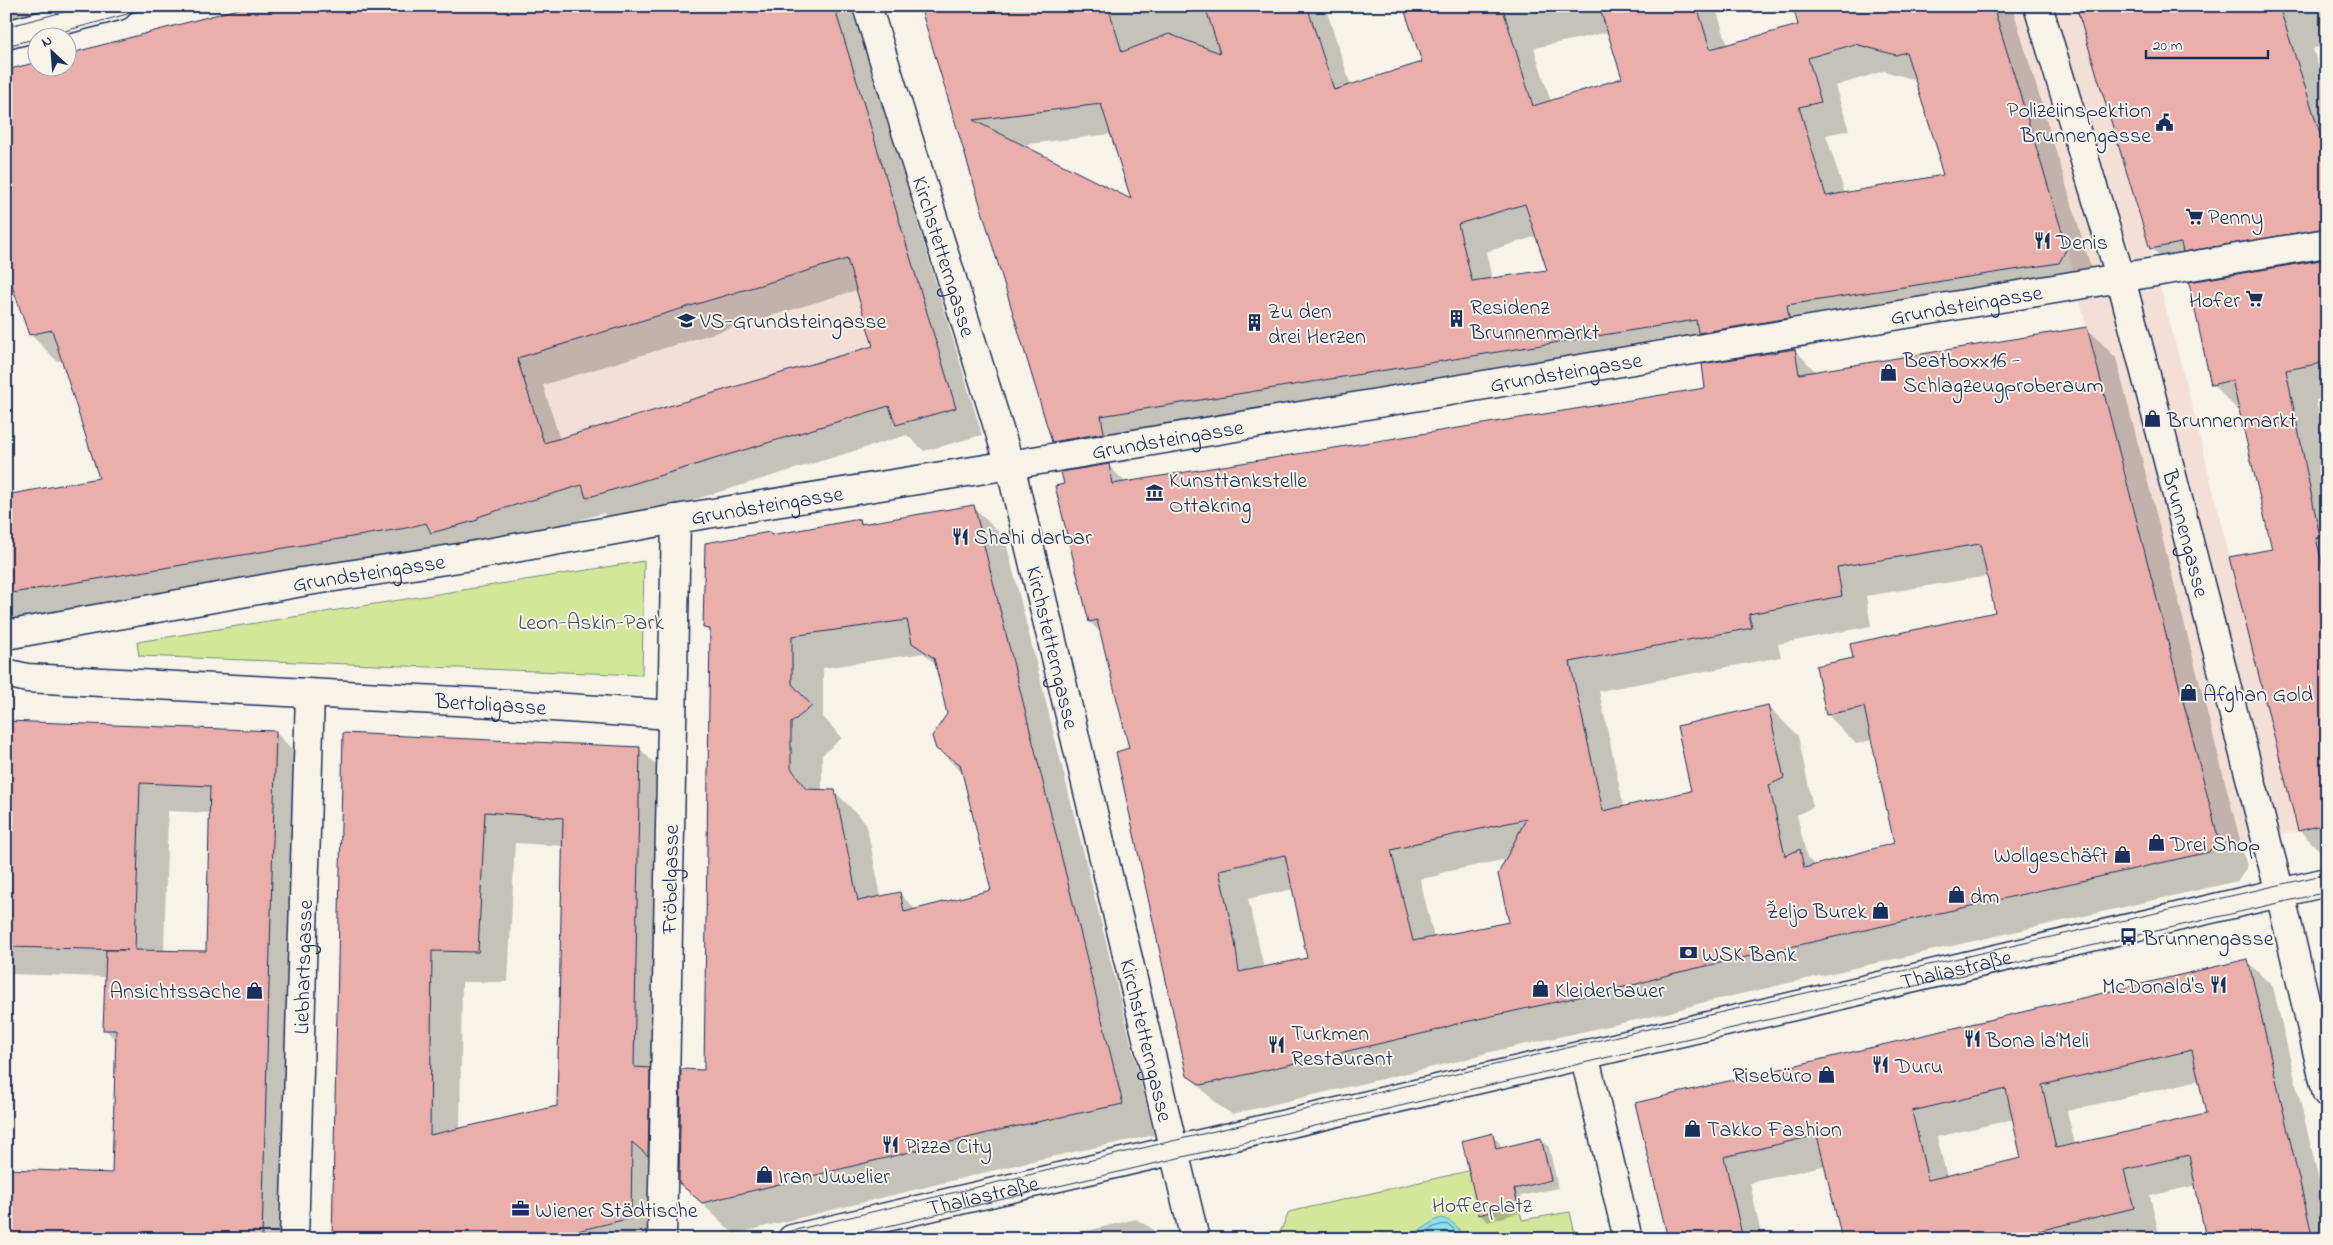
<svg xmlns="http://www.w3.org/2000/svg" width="2333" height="1245" font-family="'Indie Flower',sans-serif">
<rect width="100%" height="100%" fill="#f7f3e8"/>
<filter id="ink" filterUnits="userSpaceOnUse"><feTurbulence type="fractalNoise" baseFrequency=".02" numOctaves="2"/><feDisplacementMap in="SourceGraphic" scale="10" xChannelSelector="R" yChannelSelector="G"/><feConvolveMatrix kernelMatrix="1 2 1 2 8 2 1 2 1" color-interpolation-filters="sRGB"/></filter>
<g filter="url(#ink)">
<path fill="#f3dfd6" d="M1993,6h83l74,243 42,157 106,425 -89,21 -24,-141 -58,-226 2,-1 -16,-51 -46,-185z
M878,153l78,255 -60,17 -13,-36 -17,24 -280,85 -10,-32 -24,7 -110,-225z"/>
<path fill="#d3e79b" stroke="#778b7c" d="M644,561l-2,114 -503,-19 -2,-14z
M1506,1153l16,67 48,-8 6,27h-299l12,-27 179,-41 -1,-8z"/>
<path fill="#90e0ec" stroke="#6199b3" d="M1442,1218c11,4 18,8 20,21h-89l7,-7c15,4 29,5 44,-4 6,-4 9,-8 18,-10z"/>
<path fill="#0003" fill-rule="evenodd" d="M6,6h22l5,14 -27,7z
M254,6h598l130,429 -58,16 -17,-16 -293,89 -11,-11 -77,23 -520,89v-128l95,-18 -38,-119 -6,1 -27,-27 8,-266h30v-13zM857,290l17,56 -314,94 -17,-55z
M921,6h404l26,80 72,-23 -19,-57h311l13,40 71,-20 -5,-20h218l82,271 -280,56 3,13 -23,3 22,23 271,-44 29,30 131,509 -9,14 -537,122 -34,10 -181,40 -23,7 -231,54 -14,-9 -30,-30 -58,-326 -29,-116 -11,-11 -34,-135 10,-2 15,-15 -28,-29zM1609,32l14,47 -72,23 -17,-54zM1884,71l32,9 26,78 2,18 -99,18 -19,-59 23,-5 -14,-44zM1111,134l22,67 -112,-56zM1537,236l12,35 -57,8 -6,-27zM1716,349l11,12 -21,28 -580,94 -18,-18 24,-4 -3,-17zM1988,576l8,37 -141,46 -28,55 29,30 16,-4 23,104 -79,22 -9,-8 -10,-43 16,-8 -15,-71 -30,-30 -76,86 -68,16 -25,-117 182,-34 -3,-13 93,-18 -5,-30zM1507,859l4,64 -77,15 -14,-59 21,-4 -1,-2zM1293,889l15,70 -44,9 -16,-69z
M2078,6h249v38l-14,5 14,44v305l-11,2 11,53v405l-28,-28 -26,-280 -32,-137 -29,-29v-105l-5,-5 -26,5 -30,-31z
M973,507l32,31 149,597 -118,25 -302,74 -56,-53v4l-15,-14 -1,68h-329l12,-505 294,14 31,31 -6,306 18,17 23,-30 6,-438 -6,-6 67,-92 88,-16 5,5zM924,653l13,14 12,47 -12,34 27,27 29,116 -77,19 -17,-17 -18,4 -15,-74 -32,-32h-12v-36l20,-17 -19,-21v-49zM515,843l49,3 -5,261 -99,22 2,-147h46z
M6,722l269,10 29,29 -13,478h-285l107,-65 4,-132 -12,-13 1,-52 -94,-3 -4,158h-2zM168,811l43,2 -3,139h-44z
M2247,961l26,26 54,227v25h-118l-12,-54 -47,11 9,38 -20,5h-296l-17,-74 -76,18 12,56h-93l-32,-135zM2200,1080l8,35 -133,30 -8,-34zM2014,1119l8,40 -75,18 -10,-40z
M1492,1135l8,8 1,6 40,-10 8,8 9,41 -37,8 4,15 -37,11 -8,-8z
M1136,1219l15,9 11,11h-109z"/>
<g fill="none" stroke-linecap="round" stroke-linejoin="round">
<path stroke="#4a7697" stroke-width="1" d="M1413,1239c13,-7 40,-29 44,0"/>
</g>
<path fill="#eaafab" stroke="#1b2f5e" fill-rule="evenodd" d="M249,6h585l122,402 -60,17 -7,-19 -303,92 -4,-13 -83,25 -21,7v3l-47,13 -5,-10 -20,5 -400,66v-99l93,-17 -47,-148 -23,5 -23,-67v-198l32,-8v6h30v-14zM847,259l26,87 -329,97 -27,-85z
M920,6h188l14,46 47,-18 51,19 -15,-47h102l27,84 88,-28 -19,-56h99l31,100 89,-28 -23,-72h98l13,43 88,-24 -5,-19h200l74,242 -8,15 -272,42 2,13 -91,15 -2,-13 -595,96 3,17 -52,9zM1855,44l41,11 10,-3 34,106h-2l5,17 -117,21 -27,-89 22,-5 -13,-44zM1101,104l30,95 -158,-79zM1525,204l22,66 -75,11 -14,-57z
M2076,6h203l48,149v73l-144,24 -2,-9 -31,6z
M2327,259v103l-41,8 34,167 -4,1 11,45v241l-29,7 -69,-274 43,-8 -40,-169 -21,5 -22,-103z
M2087,327l131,510 -9,15 -538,122 -34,10 -181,40 -22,7 -233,54 -14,-9 -71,-324 13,-4 -32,-128 -8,2 -34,-136 9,-2 -3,-12 48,-8 3,20 593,-96 -3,-24 93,-15 4,25zM1980,544l15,68 -145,32 3,14 -37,8 10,49 38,-8 30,136 -90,25 -4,-19 -15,7 -16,-71 15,-7 -16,-73 -91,21 14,65 -88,20 -33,-149 182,-34 -3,-14 93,-18 -5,-29zM1526,819l-28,55 11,48 -96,19 -22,-91 21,-5v-1zM1285,855l22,103 -68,14 -4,-30 -16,-72z
M974,505l149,599 -119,25 -302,74 -23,-20 2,-114 23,1 6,-441 -7,-1 2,-85 65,-11 1,3 89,-16 1,5zM907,620l5,23 22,15 13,56 -15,22 4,13 24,15 31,126 -87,22 -4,-20 -42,9 -23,-111 -29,-1 -15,-21v-45l21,-17 -20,-22v-48z
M6,721l270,10 -14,508h-256v-70l106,4 4,-143h-13l3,-80h22l-122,-3zM140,783l70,3 -4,165 -71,-1z
M343,733l297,14 -6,320 16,1 -2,88 -16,-14 -1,76 -87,21h-212zM485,812l78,6 -6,288 -127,29 2,-184 46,1z
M2248,959l65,280h-107l-17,-84 -65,15 10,38 -96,23 2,8h-198l-25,-104 -93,22 19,82h-75l-33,-136zM2192,1050l14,64 -150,34 -14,-63zM2006,1089l15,69 -93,22 -16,-69z
M1493,1133l3,16 45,-11 10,42 -37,9 4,15 -39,11 -17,-74z"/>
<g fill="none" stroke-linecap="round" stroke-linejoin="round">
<defs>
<g id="pedestrian">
<path id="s1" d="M2038,6l83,273 159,614 47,200"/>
</g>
<g id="minor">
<path id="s2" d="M867,6l143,459 185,774"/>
<path id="s3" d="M6,635l296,-53 163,-25 211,-38 334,-54 1317,-222"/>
<path id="s4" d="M6,673l21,5 466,25 179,12"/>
<path d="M1584,1054l44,185"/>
<path id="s5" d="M294,1239l16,-545"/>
<path id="s6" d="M662,1239l14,-720"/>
</g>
<path id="tertiary" d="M6,35l112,-29"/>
<g id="secondary">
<path id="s7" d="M792,1239l1535,-357"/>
</g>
</defs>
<use href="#pedestrian" stroke="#1b2f5e" stroke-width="31"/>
<use href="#minor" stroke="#1b2f5e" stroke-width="31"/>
<use href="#tertiary" stroke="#1b2f5e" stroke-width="31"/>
<use href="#secondary" stroke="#1b2f5e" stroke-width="31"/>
<use href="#pedestrian" stroke="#f7f3e8" stroke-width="28"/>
<use href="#minor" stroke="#f7f3e8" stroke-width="28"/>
<use href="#tertiary" stroke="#f7f3e8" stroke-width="28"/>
<use href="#secondary" stroke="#f7f3e8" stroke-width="28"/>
<path stroke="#1b2f5e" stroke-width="1" d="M6,27l80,-21
M39,38l118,-32
M6,46l32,-8
M757,1239l856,-202 714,-163
M833,1239l938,-220 556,-127"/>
</g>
</g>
<defs>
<symbol id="civic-bare" viewBox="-9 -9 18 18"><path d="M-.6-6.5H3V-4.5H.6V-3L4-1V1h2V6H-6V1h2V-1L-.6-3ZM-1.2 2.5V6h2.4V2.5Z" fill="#1b2f5e" stroke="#f7f3e8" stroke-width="2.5" paint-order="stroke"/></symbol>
<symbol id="supermarket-bare" viewBox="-9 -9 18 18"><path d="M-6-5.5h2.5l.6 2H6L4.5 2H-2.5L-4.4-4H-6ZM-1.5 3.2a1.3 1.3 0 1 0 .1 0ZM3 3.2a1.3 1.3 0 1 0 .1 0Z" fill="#1b2f5e" stroke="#f7f3e8" stroke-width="2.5" paint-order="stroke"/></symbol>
<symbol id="restaurant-bare" viewBox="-9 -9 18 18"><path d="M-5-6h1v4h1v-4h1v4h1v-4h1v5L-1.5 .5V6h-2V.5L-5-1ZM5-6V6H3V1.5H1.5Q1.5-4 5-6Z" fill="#1b2f5e" stroke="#f7f3e8" stroke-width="2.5" paint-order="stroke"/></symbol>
<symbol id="building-bare" viewBox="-9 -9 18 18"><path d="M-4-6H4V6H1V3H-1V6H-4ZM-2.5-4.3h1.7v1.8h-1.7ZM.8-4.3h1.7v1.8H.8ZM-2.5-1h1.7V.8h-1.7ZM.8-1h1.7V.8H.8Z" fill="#1b2f5e" stroke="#f7f3e8" stroke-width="2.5" paint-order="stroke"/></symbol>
<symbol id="school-bare" viewBox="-9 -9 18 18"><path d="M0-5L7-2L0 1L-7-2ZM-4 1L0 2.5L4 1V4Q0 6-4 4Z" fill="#1b2f5e" stroke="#f7f3e8" stroke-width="2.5" paint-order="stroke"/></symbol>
<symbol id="shop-bare" viewBox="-9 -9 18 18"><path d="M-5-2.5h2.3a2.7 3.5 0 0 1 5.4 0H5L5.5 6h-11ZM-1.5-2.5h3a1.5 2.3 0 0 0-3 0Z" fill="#1b2f5e" stroke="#f7f3e8" stroke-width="2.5" paint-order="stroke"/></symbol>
<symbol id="museum-bare" viewBox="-9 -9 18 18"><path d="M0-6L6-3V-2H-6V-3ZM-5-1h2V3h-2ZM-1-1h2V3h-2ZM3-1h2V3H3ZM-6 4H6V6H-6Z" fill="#1b2f5e" stroke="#f7f3e8" stroke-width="2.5" paint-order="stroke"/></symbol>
<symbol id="bus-bare" viewBox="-9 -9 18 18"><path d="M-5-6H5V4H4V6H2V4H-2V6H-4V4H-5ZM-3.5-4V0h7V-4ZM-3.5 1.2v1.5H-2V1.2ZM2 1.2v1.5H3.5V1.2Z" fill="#1b2f5e" stroke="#f7f3e8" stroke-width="2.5" paint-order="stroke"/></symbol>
<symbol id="bank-bare" viewBox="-9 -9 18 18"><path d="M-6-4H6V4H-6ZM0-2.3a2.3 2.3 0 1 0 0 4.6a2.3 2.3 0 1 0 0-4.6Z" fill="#1b2f5e" stroke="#f7f3e8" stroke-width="2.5" paint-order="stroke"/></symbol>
<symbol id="office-bare" viewBox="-9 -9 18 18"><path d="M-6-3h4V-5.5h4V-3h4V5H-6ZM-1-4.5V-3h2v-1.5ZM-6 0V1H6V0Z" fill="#1b2f5e" stroke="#f7f3e8" stroke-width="2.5" paint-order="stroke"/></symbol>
</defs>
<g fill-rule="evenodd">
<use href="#civic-bare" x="2152" y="110" width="25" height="25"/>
<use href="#supermarket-bare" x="2182" y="204" width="25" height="25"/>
<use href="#restaurant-bare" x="2030" y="228" width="25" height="25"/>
<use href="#supermarket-bare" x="2242" y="286" width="25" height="25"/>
<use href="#building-bare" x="1444" y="306" width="25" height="25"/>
<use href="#school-bare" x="674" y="308" width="25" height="25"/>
<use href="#building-bare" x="1242" y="310" width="25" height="25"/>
<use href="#shop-bare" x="1876" y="360" width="25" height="25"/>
<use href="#shop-bare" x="2140" y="406" width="25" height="25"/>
<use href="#museum-bare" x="1142" y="480" width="25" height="25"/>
<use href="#restaurant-bare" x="948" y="524" width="25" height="25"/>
<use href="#shop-bare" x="2176" y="680" width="25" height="25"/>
<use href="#shop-bare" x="2144" y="830" width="25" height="25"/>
<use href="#shop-bare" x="2110" y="842" width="25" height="25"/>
<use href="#shop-bare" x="1944" y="882" width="25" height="25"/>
<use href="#shop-bare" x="1868" y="898" width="25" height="25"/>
<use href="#bus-bare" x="2116" y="924" width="25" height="25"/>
<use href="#bank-bare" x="1676" y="940" width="25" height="25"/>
<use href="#restaurant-bare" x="2206" y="972" width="25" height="25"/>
<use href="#shop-bare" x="1528" y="976" width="25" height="25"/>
<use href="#shop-bare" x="242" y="978" width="25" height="25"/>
<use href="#restaurant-bare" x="1960" y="1026" width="25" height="25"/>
<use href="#restaurant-bare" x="1264" y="1032" width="25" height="25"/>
<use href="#restaurant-bare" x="1868" y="1052" width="25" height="25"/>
<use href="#shop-bare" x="1814" y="1062" width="25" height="25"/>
<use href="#shop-bare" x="1680" y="1116" width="25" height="25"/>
<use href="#restaurant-bare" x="878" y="1132" width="25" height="25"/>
<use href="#shop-bare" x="752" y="1162" width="25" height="25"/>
<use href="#office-bare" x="508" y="1196" width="25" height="25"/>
</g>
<g text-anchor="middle" stroke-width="4" stroke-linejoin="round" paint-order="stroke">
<g font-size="22" fill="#1b2f5e" stroke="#f7f3e8" text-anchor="start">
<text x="2151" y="117" text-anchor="end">Polizeiinspektion<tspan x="2151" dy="25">Brunnengasse</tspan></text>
<text x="2208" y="224">Penny</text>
<text x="2056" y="249">Denis</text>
<text x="2240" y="307" text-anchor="end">Hofer</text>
<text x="1470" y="314">Residenz<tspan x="1470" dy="25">Brunnenmarkt</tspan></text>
<text x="1268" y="318">Zu den<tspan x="1268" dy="25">drei Herzen</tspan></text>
<text x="700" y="328">VS-Grundsteingasse</text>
<text x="1903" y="367">Beatboxx16 -<tspan x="1903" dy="25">Schlagzeugproberaum</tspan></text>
<text x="2167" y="427">Brunnenmarkt</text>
<text x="1169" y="487">Kunsttankstelle<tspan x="1169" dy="25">Ottakring</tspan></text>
<text x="974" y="544">Shahi darbar</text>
<text x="2203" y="701">Afghan Gold</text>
<text x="2170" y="851">Drei Shop</text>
<text x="2108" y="862" text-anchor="end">Wollgeschäft</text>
<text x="1970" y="903">dm</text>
<text x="1867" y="918" text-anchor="end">Željo Burek</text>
<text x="2143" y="945">Brunnengasse</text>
<text x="1702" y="961">WSK Bank</text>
<text x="2205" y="993" text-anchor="end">McDonald's</text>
<text x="1555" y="997">Kleiderbauer</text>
<text x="241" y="998" text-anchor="end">Ansichtssache</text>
<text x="1291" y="1040">Turkmen<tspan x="1291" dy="25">Restaurant</tspan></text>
<text x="1986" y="1047">Bona la‘Meli</text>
<text x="1895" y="1073">Duru</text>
<text x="1812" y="1082" text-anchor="end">Risebüro</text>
<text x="1707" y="1136">Takko Fashion</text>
<text x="905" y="1153">Pizza City</text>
<text x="778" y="1183">Iran Juwelier</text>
<text x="535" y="1217">Wiener Städtische</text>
</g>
<g font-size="22" fill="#1b2f5e" stroke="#f7f3e8">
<text dy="8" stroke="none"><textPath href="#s2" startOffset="262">Kirchstetterngasse</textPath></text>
<text dy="8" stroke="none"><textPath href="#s3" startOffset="1988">Grundsteingasse</textPath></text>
<text dy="8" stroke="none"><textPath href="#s3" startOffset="1582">Grundsteingasse</textPath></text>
<text dy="8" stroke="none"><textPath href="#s3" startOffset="1178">Grundsteingasse</textPath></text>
<text dy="8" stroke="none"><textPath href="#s3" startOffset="772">Grundsteingasse</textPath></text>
<text dy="8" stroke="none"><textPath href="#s1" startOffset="548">Brunnengasse</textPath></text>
<text dy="8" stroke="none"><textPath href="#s3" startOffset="368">Grundsteingasse</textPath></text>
<text dy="8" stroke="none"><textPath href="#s2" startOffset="668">Kirchstetterngasse</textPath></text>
<text dy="8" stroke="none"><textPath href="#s4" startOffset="486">Bertoligasse</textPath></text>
<text dy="8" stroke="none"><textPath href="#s6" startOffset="360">Fröbelgasse</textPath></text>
<text dy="8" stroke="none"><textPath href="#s5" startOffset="272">Liebhartsgasse</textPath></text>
<text dy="8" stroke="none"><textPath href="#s7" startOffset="1195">Thaliastraße</textPath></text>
<text dy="8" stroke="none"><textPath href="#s2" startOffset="1072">Kirchstetterngasse</textPath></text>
<text dy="8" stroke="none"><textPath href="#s7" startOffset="196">Thaliastraße</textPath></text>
</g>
<g font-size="22" fill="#40546a" stroke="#f7f3e8">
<text x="591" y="629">Leon-Askin-Park</text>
<text x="1482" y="1212">Hofferplatz</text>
</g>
</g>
<rect width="2333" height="1245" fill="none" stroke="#f7f3e8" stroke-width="25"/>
<rect x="12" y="12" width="2308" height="1220" fill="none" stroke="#1b2f5e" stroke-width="2" filter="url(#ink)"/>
<g transform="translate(52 52) rotate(334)"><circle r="24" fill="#f7f3e8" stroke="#9fa5b1"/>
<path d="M0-4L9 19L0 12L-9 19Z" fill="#1b2f5e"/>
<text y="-8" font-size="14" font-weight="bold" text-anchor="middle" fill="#1b2f5e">N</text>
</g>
<path d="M2146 50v8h122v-8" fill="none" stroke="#1b2f5e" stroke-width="2.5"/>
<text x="2153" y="50" font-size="15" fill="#1b2f5e" stroke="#f7f3e8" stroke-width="4" paint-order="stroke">20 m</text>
</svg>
